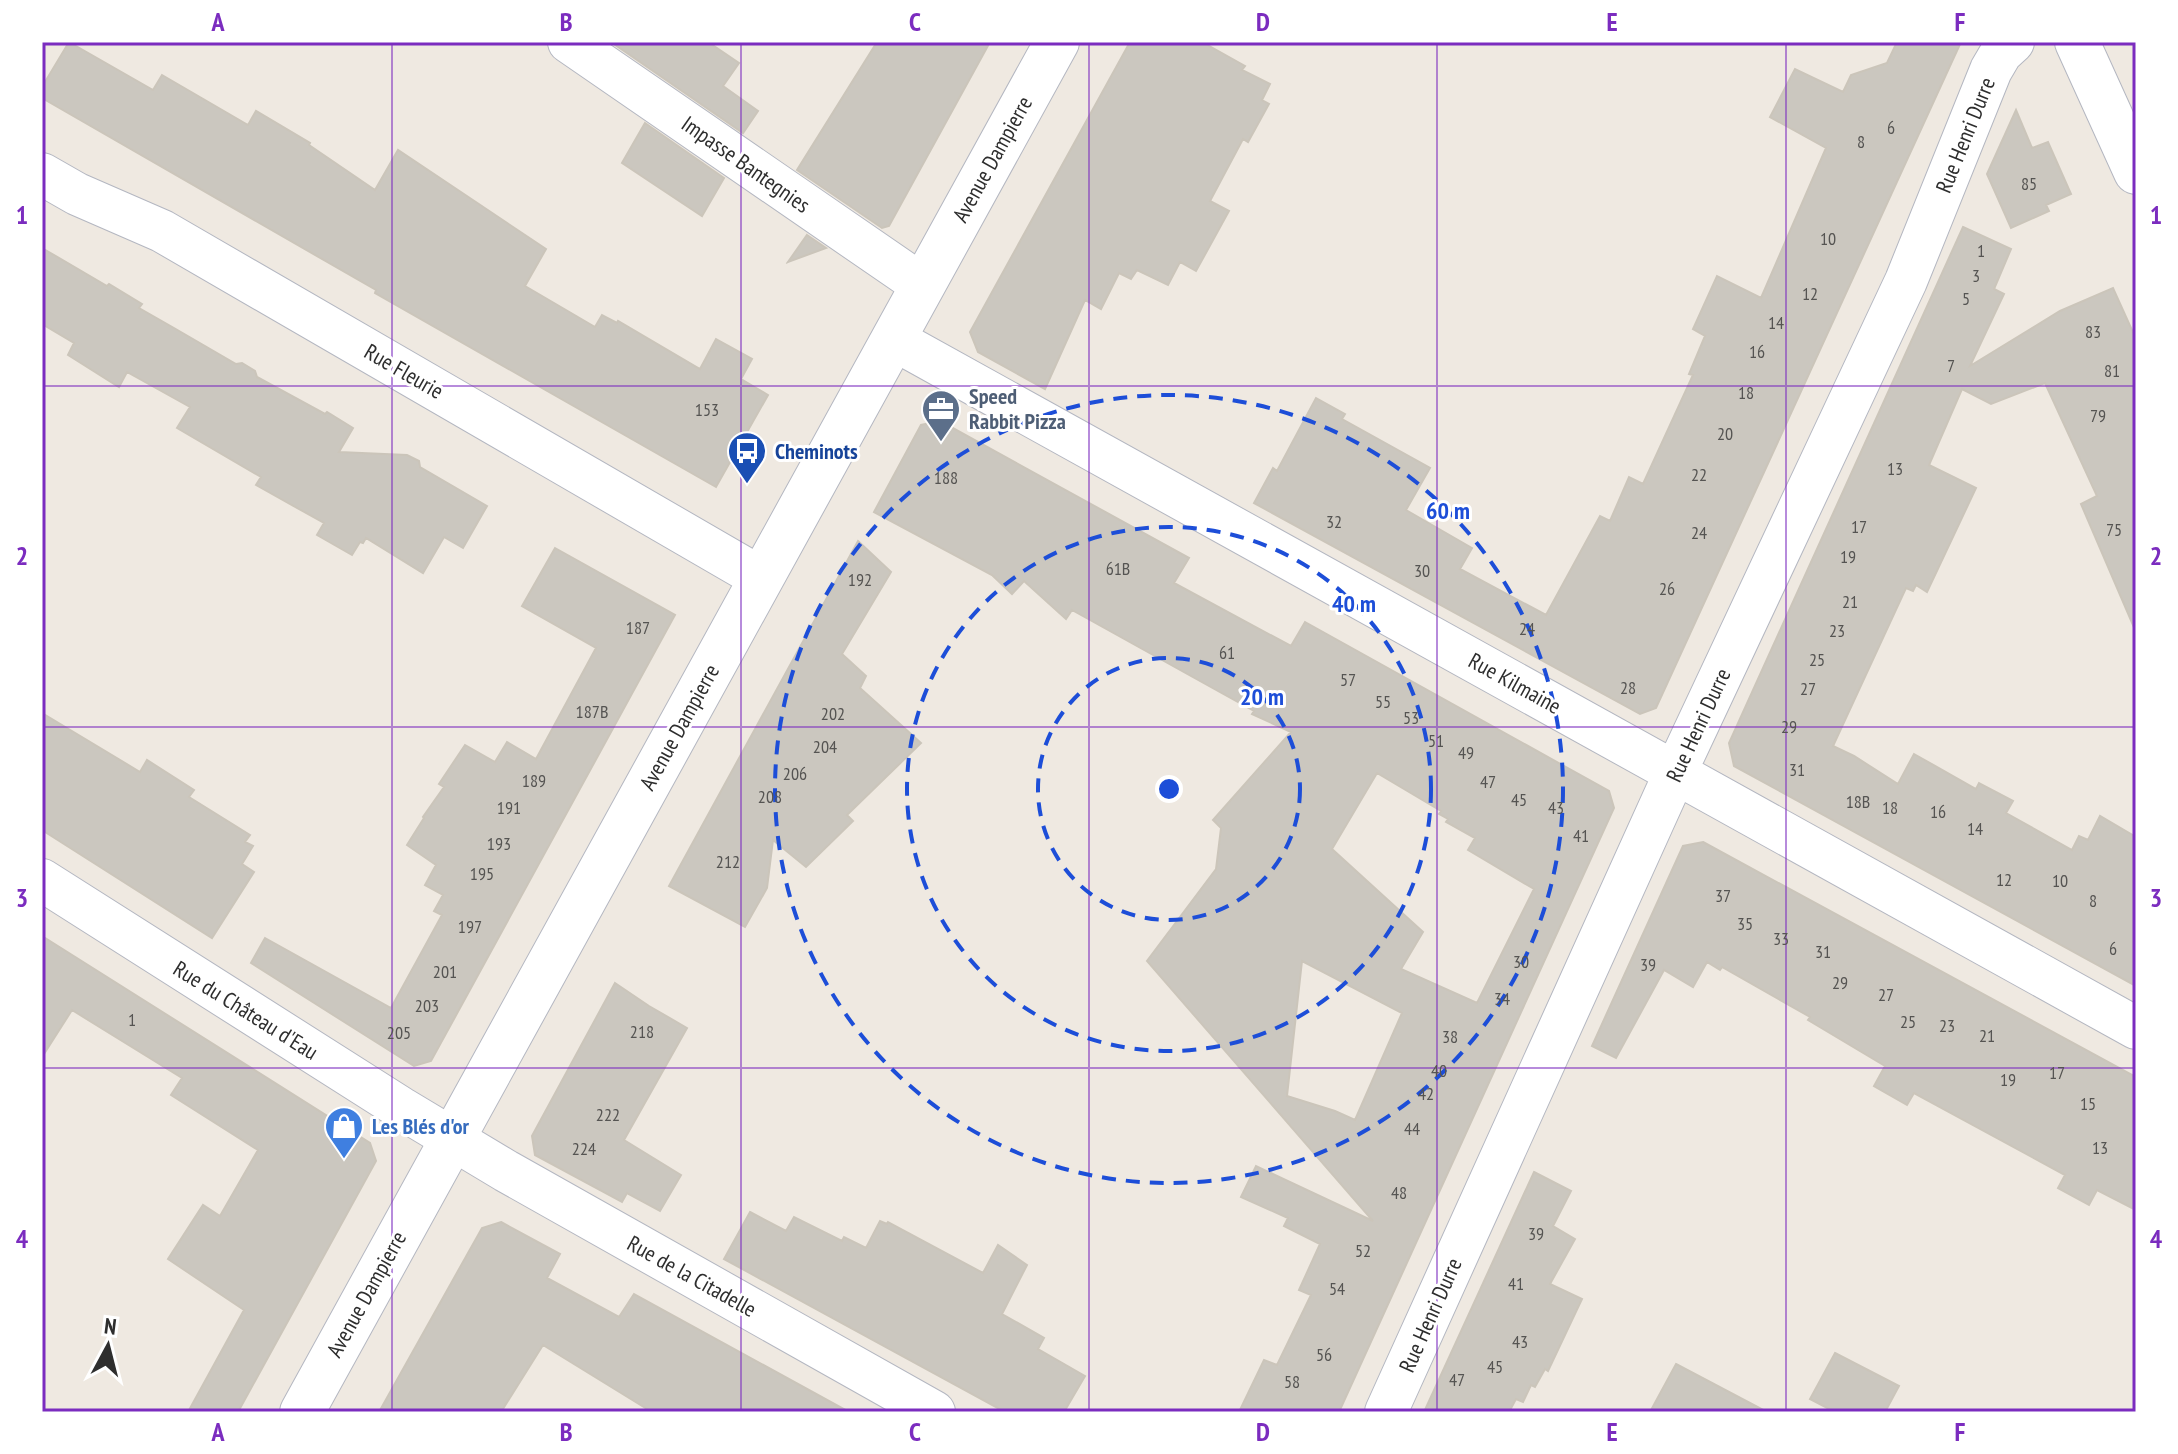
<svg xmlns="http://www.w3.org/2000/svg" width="2178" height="1454" font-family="'PT Sans Narrow',sans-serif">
<rect width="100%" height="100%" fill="#efe9e1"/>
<path fill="#cbc7bf" stroke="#cbc5ba" stroke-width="2" fill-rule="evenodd" d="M69,42l84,48 9,-15 86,50 8,-14 54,32 -1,2 66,45 23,-40 148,99 -21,37 70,41 7,-12 15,8 1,-2 82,48 16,-30 36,20 -11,20 27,16 -52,92 -341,-194 1,-3 -334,-192v-11z
M611,42h97l31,21 -16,23 35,25 -15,22z
M877,42h113l-101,184 -7,2 -85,-58z
M1130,42h72l43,24 -3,4 28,14 -8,16 7,4 -21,38 -5,-3 -33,62 19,10 -33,60 -16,-9 -12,23 -31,-15 -6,9 -12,-6 -18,36 -16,-9 -40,89 -67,-37 -8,-20z
M1897,42h64l-305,666 -16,6 -386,-211 19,-35 4,3 39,-73 29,16 -3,5 88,49 -24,42 66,38 -12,21 86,46 54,-99 10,5 19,-44 14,7 50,-109 -4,-1 16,-38 -12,-7 24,-53 44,22 65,-150 -56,-31 25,-48 48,23 8,-17 36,-12z
M2016,110l16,38 16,-6 23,52 -25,11 3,6 -38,17 -24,-54z
M645,123l79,55 -22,38 -80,-53z
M1963,227l48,22 -17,40 10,5 -34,72 90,-55 53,-23 23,51v293l-55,-128 16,-8 -52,-113 -54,21 -29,-15 -33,76 47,23 -49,104 -11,-7 -3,6 -7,-3 -73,158 21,10 44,28 16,-30 62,35 3,-6 34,18 -7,12 66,37 7,-14 9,4 12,-24 36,21v149l-402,-220 -5,-23z
M807,235l19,13 -38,14z
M42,248l65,38 2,-2 33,20 -3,4 35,20 62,36 6,-1 13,8 2,6 68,37 2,-2 26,16 -14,24 68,3 12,6 1,6 67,39 -24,42 -19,-11 -21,36 -57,-35 -3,5 -3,-1 -8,13 -35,-20 7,-12 -68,-38 5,-8 -84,-49 13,-21 -63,-35 -8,15 -51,-32 6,-12 -32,-19z
M940,421l249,137 -15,25 117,63 14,-24 304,169 5,17 -275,604h-100l25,-52 13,5 34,-70 -12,-5 21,-46 -36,-18 4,-8 -47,-21 15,-31 117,55 -226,-260 69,-92 5,-41 -8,-8 78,-88 -39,-18 2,-3 -182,-101 -6,9 -42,-38 -12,13 -20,-19 -118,-63 47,-87zM1377,773l64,38 -2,3 9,5 -2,3 29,16 -7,12 66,39 -57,114 -76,-34 22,-37 -91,-83zM1302,961l100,52 -47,107 -20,-9 -48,-15z
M858,541l33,31 -49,82 24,22 -6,12 61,55 -74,72 6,6 -47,46 -33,-27 -6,48 -22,39 -76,-41z
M555,548l120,67 -244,446 -17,5 -163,-103 14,-25 126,70 51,-93 -8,-4 9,-16 -18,-10 11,-20 -29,-20 17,-27 -1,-1 21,-30 -5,-3 26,-39 30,17 12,-20 29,17 60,-111 -74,-42z
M42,713l98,59 7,-12 47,30 -5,7 61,38 -5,7 8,4 -11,18 12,8 -42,66 -170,-108z
M1703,842l433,235v133l-39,-20 -8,15 -31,-17 7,-13 -151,-82 -7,12 -33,-19 11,-20 -77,-46 2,-3 -88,-50 -2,3 -13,-8 -14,25 -29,-17 -48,88 -24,-12 91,-200z
M42,936l328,207 6,18 -138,251h-50l56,-102 -76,-51 35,-54 17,11 38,-66 -87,-55 11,-17 -110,-68 -30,47z
M615,983l34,23 38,22 -63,112 57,35 -21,36 -33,-18 -5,9 -87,-47 -3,-19z
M1534,1172l37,19 -18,35 22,13 -25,45 32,15 -34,72 -3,-2 -10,18 -4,-2 -8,17 -7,-3 -7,13h-85z
M750,1212l36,19 8,-14 48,24 2,-4 22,11 14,-27 7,3 1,-2 95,51 15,-28 29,20 -25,49 42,24 -6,11 47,27 -21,36h-59l-281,-153z
M501,1222l59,32 -13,24 72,39 15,-23 215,118h-197l-109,-67 -42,67h-122l103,-184z
M1835,1353l64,33 -14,26h-50l-25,-13z
M1676,1364l91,48h-117z"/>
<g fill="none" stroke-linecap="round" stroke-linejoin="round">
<defs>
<path id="minor" d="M569,42l353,243
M42,174l35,20 85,37 599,347
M893,339l1243,689
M42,880l359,228 105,63 428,241
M1386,1412l290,-641 230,-490 85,-211 10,-17 12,-11"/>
<path id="tertiary" d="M2077,42l59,130"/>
<path id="secondary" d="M302,1412l755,-1370"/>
</defs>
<use href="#minor" stroke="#b4b7c1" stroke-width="44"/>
<use href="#tertiary" stroke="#b4b7c1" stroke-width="46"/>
<use href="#secondary" stroke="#b4b7c1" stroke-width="46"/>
<use href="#minor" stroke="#fff" stroke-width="42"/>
<use href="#tertiary" stroke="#fff" stroke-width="44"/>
<use href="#secondary" stroke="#fff" stroke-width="44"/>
</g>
<path fill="none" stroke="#7b2cbf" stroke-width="2" stroke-opacity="0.55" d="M392,42v1370M741,42v1370M1089,42v1370M1437,42v1370M1786,42v1370M42,386h2094M42,727h2094M42,1068h2094"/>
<g fill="none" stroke="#1d4ed8" stroke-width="4" stroke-dasharray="14 10">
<circle cx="1169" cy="789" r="131"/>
<circle cx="1169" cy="789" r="262"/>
<circle cx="1169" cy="789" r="394"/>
</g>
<defs>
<symbol id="office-pin" viewBox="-11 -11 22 30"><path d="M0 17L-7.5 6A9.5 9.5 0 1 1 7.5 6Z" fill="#5c6f8a" stroke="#fff"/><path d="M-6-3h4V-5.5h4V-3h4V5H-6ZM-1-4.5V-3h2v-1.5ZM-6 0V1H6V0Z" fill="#fff"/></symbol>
<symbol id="bus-pin" viewBox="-11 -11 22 30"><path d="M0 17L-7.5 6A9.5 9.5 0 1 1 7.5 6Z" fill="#1a4fb4" stroke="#fff"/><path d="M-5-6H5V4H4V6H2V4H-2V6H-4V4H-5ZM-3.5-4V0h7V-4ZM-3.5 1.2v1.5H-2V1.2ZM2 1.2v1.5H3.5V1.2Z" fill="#fff"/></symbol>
<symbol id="shop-pin" viewBox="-11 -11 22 30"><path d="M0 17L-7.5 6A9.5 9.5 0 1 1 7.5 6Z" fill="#3f7fe0" stroke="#fff"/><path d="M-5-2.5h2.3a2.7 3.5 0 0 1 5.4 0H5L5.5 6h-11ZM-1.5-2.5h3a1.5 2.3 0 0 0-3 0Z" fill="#fff"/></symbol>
</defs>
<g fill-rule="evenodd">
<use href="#office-pin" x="919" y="387" width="44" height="60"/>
<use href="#bus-pin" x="725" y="429" width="44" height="60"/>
<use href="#shop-pin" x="322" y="1104" width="44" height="60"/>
</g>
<g text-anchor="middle" stroke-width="6" stroke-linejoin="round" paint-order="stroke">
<g font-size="18" fill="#555452">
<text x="1891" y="134">6</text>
<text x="1861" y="148">8</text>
<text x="2029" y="190">85</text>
<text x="1828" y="245">10</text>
<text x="1981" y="257">1</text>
<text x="1976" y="282">3</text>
<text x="1810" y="300">12</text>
<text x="1966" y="305">5</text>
<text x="1776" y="329">14</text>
<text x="2093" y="338">83</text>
<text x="1757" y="358">16</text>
<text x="1951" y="372">7</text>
<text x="2112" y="377">81</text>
<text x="1746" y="399">18</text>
<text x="707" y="416">153</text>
<text x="2098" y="422">79</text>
<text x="1725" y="440">20</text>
<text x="1895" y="475">13</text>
<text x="1699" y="481">22</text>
<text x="946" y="484">188</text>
<text x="1334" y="528">32</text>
<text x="1859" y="533">17</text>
<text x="2114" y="536">75</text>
<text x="1699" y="539">24</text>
<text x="1848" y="563">19</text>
<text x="1118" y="575">61B</text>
<text x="1422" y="577">30</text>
<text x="860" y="586">192</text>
<text x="1667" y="595">26</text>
<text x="1850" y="608">21</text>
<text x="638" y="634">187</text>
<text x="1527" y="635">24</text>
<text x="1837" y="637">23</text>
<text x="1227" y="659">61</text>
<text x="1817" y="666">25</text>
<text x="1348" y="686">57</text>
<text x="1628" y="694">28</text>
<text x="1808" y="695">27</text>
<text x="1383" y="708">55</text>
<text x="592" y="718">187B</text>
<text x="833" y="720">202</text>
<text x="1411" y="724">53</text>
<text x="1789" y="733">29</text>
<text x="1436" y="747">51</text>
<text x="825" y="753">204</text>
<text x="1466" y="759">49</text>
<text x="1797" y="776">31</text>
<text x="795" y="780">206</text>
<text x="534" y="787">189</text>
<text x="1488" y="788">47</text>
<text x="770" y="803">208</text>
<text x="1519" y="806">45</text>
<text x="1858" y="808">18B</text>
<text x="509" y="814">191</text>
<text x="1556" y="814">43</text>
<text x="1890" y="814">18</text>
<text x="1938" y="818">16</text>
<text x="1975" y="835">14</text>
<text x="1581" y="842">41</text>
<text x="499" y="850">193</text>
<text x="728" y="868">212</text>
<text x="482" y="880">195</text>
<text x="2004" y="886">12</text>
<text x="2060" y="887">10</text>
<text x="1723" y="902">37</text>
<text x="2093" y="907">8</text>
<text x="1745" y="930">35</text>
<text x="470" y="933">197</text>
<text x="1781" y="945">33</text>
<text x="2113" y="955">6</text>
<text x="1823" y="958">31</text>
<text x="1521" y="968">30</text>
<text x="1648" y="971">39</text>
<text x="445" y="978">201</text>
<text x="1840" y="989">29</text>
<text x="1886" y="1001">27</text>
<text x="1502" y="1005">34</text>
<text x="427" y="1012">203</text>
<text x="132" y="1026">1</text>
<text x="1908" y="1028">25</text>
<text x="1947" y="1032">23</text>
<text x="642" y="1038">218</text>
<text x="399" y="1039">205</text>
<text x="1987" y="1042">21</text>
<text x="1450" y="1043">38</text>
<text x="1439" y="1077">40</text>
<text x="2057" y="1079">17</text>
<text x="2008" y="1086">19</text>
<text x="1426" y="1100">42</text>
<text x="2088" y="1110">15</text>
<text x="608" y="1121">222</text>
<text x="1412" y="1135">44</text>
<text x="2100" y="1154">13</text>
<text x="584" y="1155">224</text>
<text x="1399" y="1199">48</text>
<text x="1536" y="1240">39</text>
<text x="1363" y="1257">52</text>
<text x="1516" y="1290">41</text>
<text x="1337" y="1295">54</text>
<text x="1520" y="1348">43</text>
<text x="1324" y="1361">56</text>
<text x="1495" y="1373">45</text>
<text x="1457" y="1386">47</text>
<text x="1292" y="1388">58</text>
</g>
<g font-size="22" fill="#2e2e2e" stroke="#fff">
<text transform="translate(1965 135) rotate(-68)" y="8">Rue Henri Durre</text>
<text transform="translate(992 159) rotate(-61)" y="8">Avenue Dampierre</text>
<text transform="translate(746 164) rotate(35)" y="8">Impasse Bantegnies</text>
<text transform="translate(404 371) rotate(30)" y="8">Rue Fleurie</text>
<text transform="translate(1515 683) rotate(29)" y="8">Rue Kilmaine</text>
<text transform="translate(1698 725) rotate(-65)" y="8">Rue Henri Durre</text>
<text transform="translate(679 727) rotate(-61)" y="8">Avenue Dampierre</text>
<text transform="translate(246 1010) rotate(32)" y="8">Rue du Château d'Eau</text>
<text transform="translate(692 1276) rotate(29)" y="8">Rue de la Citadelle</text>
<text transform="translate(366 1294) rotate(-61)" y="8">Avenue Dampierre</text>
<text transform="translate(1430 1315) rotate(-66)" y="8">Rue Henri Durre</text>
</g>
<g font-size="22" font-weight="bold" fill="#4e5e75" stroke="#fff" text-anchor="start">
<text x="969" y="404">Speed<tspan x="969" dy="25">Rabbit Pizza</tspan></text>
</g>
<g font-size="22" font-weight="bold" fill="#164399" stroke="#fff" text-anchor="start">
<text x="775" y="459">Cheminots</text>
</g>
<g font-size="22" font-weight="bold" fill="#366cbe" stroke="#fff" text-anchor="start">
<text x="372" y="1134">Les Blés d'or</text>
</g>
</g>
<circle cx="1169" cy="789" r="12" fill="#1d4ed8" stroke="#fff" stroke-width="4"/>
<g font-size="24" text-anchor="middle" font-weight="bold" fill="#1d4ed8" stroke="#fff" stroke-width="6" stroke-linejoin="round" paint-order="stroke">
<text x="1448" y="519">60 m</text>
<text x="1354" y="612">40 m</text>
<text x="1262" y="705">20 m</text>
</g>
<rect width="2178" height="1454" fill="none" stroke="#ffffff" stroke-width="88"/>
<g transform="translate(108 1346) rotate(7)" stroke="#ffffff" stroke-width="6" paint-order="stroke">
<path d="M0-6L14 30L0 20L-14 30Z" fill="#2e2e2e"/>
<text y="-12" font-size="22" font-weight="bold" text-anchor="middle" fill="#2e2e2e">N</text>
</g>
<rect x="44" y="44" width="2090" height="1366" fill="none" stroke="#7b2cbf" stroke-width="3"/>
<g font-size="26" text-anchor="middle" font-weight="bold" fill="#7b2cbf">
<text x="218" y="31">A</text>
<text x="566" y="31">B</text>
<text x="915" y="31">C</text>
<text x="1263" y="31">D</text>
<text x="1612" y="31">E</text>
<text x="1960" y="31">F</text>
<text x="22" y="224">1</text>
<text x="2156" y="224">1</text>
<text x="22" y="565">2</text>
<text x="2156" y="565">2</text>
<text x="22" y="907">3</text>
<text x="2156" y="907">3</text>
<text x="22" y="1248">4</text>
<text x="2156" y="1248">4</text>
<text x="218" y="1441">A</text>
<text x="566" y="1441">B</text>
<text x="915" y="1441">C</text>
<text x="1263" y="1441">D</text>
<text x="1612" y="1441">E</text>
<text x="1960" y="1441">F</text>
</g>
</svg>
